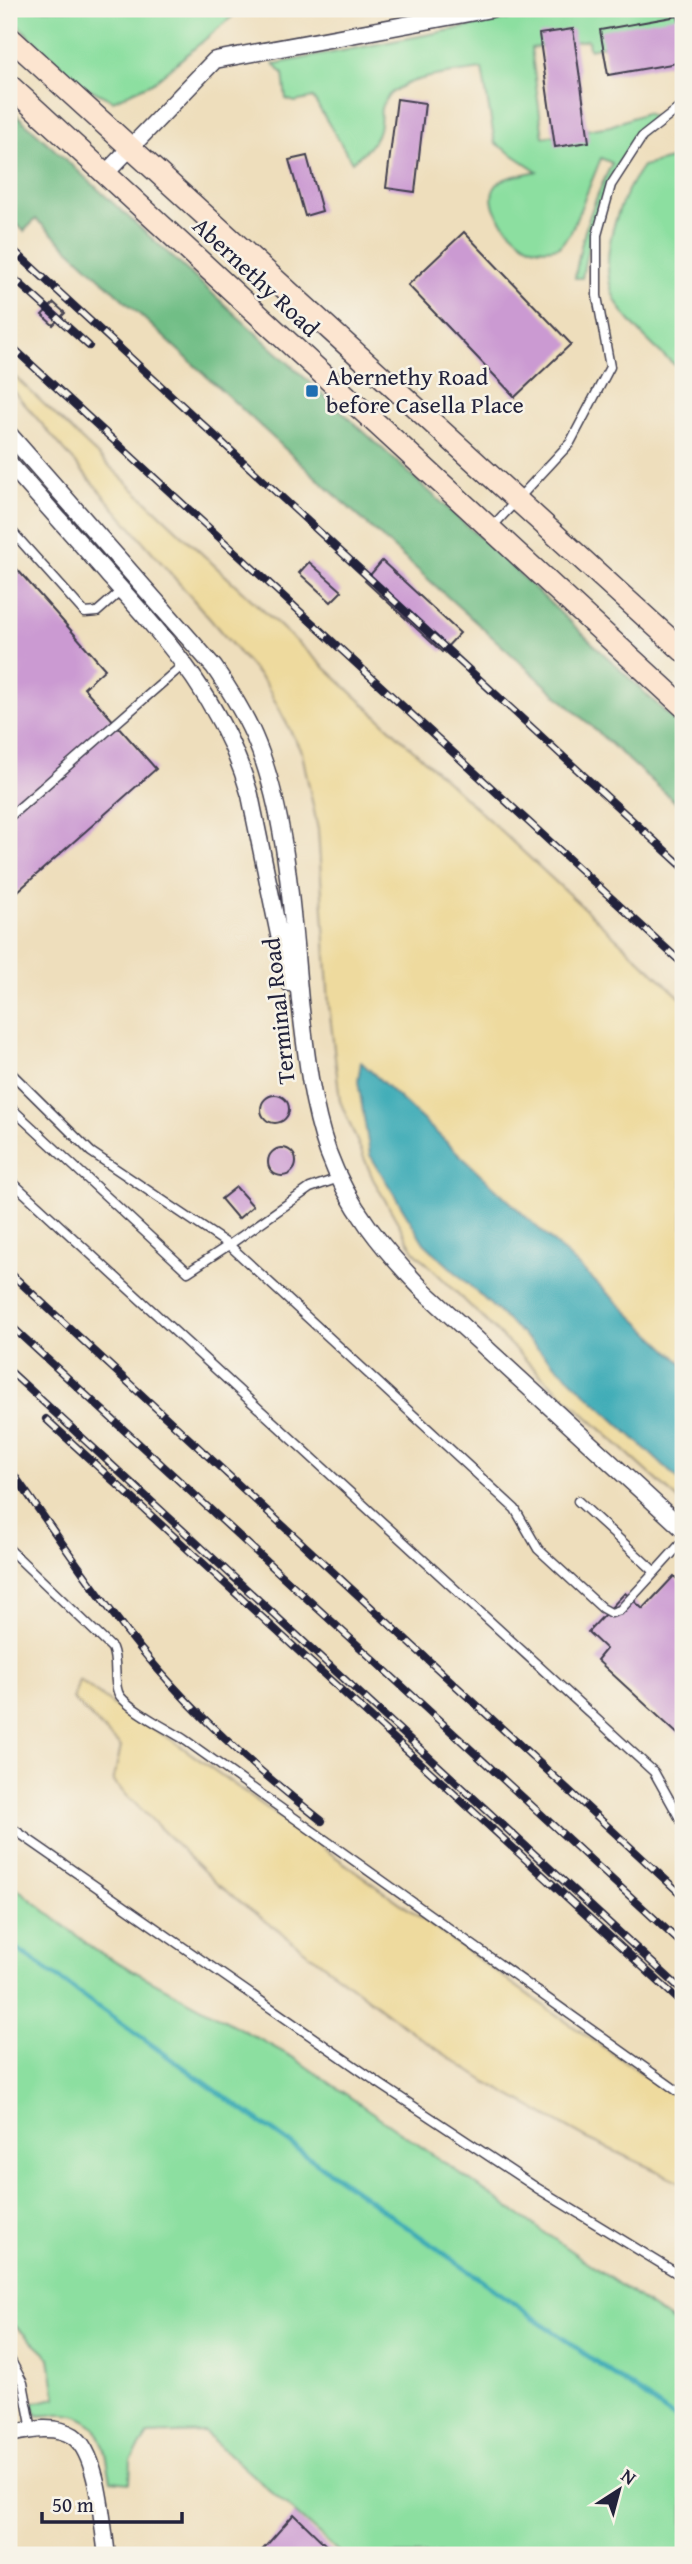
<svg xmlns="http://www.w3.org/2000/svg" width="692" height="2564" font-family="'Gentium Book Plus',serif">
<rect width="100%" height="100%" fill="#f7f3e8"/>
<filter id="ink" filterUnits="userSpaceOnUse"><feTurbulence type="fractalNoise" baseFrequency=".0143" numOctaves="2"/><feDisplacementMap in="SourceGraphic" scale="14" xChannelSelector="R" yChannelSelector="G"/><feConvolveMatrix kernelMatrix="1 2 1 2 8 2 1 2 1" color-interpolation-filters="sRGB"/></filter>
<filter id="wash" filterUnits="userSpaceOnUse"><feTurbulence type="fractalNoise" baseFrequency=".00686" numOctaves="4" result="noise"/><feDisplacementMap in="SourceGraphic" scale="28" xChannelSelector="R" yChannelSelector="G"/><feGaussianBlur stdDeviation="1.57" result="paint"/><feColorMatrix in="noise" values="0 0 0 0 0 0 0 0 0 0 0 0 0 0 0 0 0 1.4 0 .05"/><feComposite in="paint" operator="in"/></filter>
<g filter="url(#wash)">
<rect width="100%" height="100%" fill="#eedebc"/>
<path fill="#8cdfa0" stroke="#57806e" stroke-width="2" d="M9,9h220l4,7 -79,66 -41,19 -33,-17 -71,-67z
M561,9h122v18l-6,5 -88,17 -1,-9 -57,8 12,89 67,-11 35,-13 10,4c-12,16 -28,31 -37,48 -21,36 -29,73 -36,113h-7c7,-45 17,-74 37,-115l-11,-5 -30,74 -12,15c-9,2 -18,3 -27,0 -17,-7 -51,-41 -36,-61 7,-11 29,-11 41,-15l-42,-28 -13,-74c-28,5 -90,6 -101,39 -1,5 0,11 -1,16 -2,18 -15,27 -28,38l-39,-64 -18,4 -9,-3 -3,-25 -9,-10z
M683,156v215c-21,-15 -59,-51 -69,-74 -17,-41 5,-99 29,-131z
M9,1882l86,68 199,108 389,271v226h-341l-138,-123 -56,2 -17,26 -1,23 -19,-2c-5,-31 -9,-65 -46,-67 -10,-1 -19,3 -28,1l-5,-12 24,-5 -6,-40 -41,-38z"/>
<path fill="#71be86" stroke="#4a7060" stroke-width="2" d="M9,108l502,458 172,163v80l-325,-293 -322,-297 -12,12 -15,-14z"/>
<path fill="#eeda9e" stroke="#887e6c" stroke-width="2" d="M9,371l190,180 484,449v504l-144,-131 -125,-122 -41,-72 -33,-78 -11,-95 -11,-176 -16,-77 -36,-69 -257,-298z
M79,1680l43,31 50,29 393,281 118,80v82l-95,-44 -100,-56 -65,-43 -205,-155 -105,-103 8,-35 -48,-48z"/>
<path fill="#3aaab6" stroke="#2e6678" stroke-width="2" d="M361,1062l322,302v120l-259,-241 -54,-88 -12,-74z"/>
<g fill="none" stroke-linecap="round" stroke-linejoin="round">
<path stroke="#3aaab6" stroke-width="5" d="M9,1943l674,481"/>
</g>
<g id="blocks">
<path fill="#cb9ad2" d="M678,16l5,28v18l-75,13 -8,-45z
M573,29l16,113 -34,5 -16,-113z
M397,99l28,4 -10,89 -29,-4z
M307,156l15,55 -17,5 -16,-56z
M464,232l107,112 -56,53 -107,-112z
M54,303l11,10 -12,12 -11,-10z
M9,560l96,109 -21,19 72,81 -147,130z
M382,561l78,72 -18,19 -77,-71z
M309,562l33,29 -11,11 -32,-29z
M261 1109a14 14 0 1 1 28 0a14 14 0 1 1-28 0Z
M268 1162a14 14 0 1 1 28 0a14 14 0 1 1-28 0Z
M236,1187l17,19 -15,13 -17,-20z
M674,1576l9,9v154l-86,-79 9,-11 -18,-17 37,-39 18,16z
M294,2514l42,41h-78z"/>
</g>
</g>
<g filter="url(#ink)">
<use href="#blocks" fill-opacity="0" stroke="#413e4e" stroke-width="2"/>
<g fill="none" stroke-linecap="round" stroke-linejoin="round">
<defs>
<path id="lane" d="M9,528l76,85 12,-1 25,-22
M491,528l79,-85 40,-76 -13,-71v-61l14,-50 31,-48 41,-32
M9,817l176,-154
M9,1071l82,81 138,93 81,-57 29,-10
M9,1106l179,166 41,-27 286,264 23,40 64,59 9,5 9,-3 35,-38
M9,1179l645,593 29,52
M578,1501l77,71 28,-31
M9,1549l103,99c6,14 1,30 6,44 5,15 52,38 67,48l498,355
M9,1826l371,258 157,104 146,89
M9,2357l14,26 9,47"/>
<path id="street" d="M105,174l110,-114 276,-51
M9,434l205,233c15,22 29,44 40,69 34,78 38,181 46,265 6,52 11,102 28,151 20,55 56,98 96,139l259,238
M9,463c33,38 67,75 100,113 63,70 114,126 141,219l39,188
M9,2434c20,-4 46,-10 64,2 26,18 29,89 34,119"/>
<path id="secondary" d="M9,37l674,614
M9,85l674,621"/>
</defs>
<use href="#lane" stroke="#413e4e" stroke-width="11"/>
<use href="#street" stroke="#413e4e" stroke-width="19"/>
<use href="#secondary" stroke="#413e4e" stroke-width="24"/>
<use href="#lane" stroke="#fff" stroke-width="8"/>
<use href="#street" stroke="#fff" stroke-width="16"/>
<use href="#secondary" stroke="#fce5d0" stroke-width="21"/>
<defs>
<path id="rail" d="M9,246l674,621
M9,274l80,72
M9,344l674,620
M9,1272l674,624
M9,1324l674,621
M12,1373l671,618
M46,1419l637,585
M9,1468c53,73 102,151 163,217 46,51 97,94 150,136"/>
</defs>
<use href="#rail" stroke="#22223b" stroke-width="8"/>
<use href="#rail" stroke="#f7f3e8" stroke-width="5" stroke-dasharray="16" stroke-linecap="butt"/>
</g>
</g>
<rect fill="#1f6fb2" stroke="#f7f3e8" stroke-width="2.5" x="305" y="384" width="14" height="14" rx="3.5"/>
<g text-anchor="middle" stroke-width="5" stroke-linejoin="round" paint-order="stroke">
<g font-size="24" fill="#22223b" stroke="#f7f3e8">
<text transform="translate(256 277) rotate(43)" y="8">Abernethy Road</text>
<text transform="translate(279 1011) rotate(-96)" y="8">Terminal Road</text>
</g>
<g font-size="24" fill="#22223b" stroke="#f7f3e8" text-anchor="start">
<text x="326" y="385">Abernethy Road<tspan x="326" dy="28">before Casella Place</tspan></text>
</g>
</g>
<rect width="692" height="2564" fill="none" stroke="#f7f3e8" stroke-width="35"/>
<g transform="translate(619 2490) rotate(36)" stroke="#f7f3e8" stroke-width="5" paint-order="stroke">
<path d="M0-5L12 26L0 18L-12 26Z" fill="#22223b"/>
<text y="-10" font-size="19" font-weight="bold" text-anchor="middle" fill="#22223b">N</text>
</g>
<path d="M42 2512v10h140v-10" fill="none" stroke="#22223b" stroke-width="3.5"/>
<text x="52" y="2512" font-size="21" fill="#22223b" stroke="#f7f3e8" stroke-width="5" paint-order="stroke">50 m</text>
</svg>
